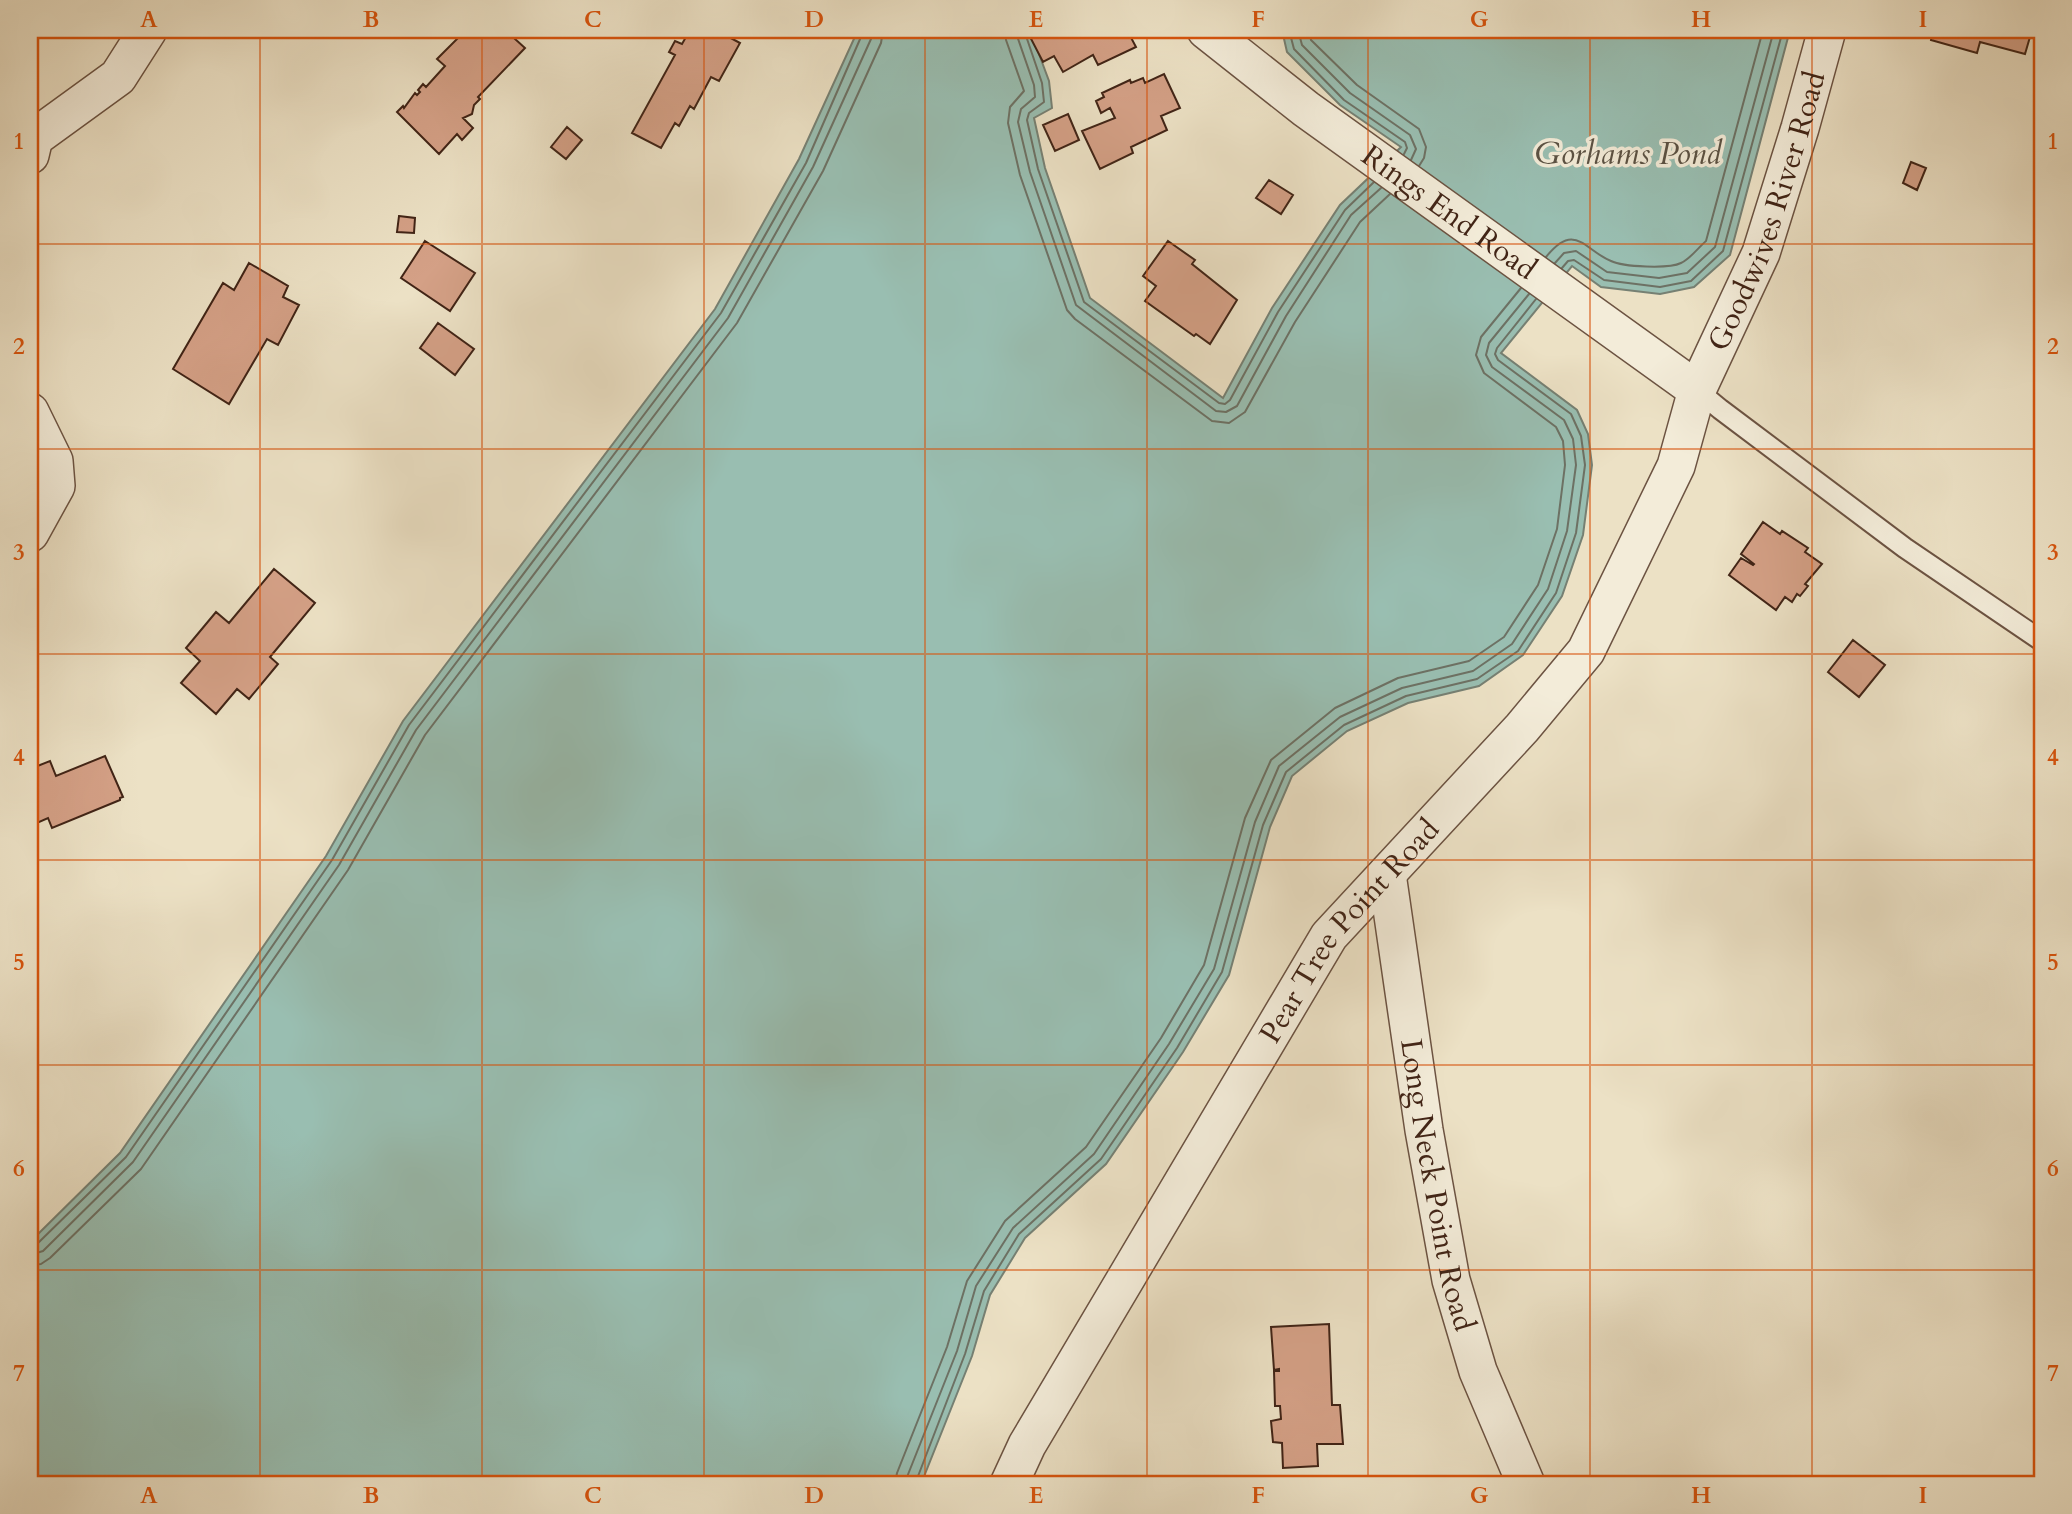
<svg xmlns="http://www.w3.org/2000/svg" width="2072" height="1514" font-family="Cardo,serif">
<rect width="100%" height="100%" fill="#ece1c5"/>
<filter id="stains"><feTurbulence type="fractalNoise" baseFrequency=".00286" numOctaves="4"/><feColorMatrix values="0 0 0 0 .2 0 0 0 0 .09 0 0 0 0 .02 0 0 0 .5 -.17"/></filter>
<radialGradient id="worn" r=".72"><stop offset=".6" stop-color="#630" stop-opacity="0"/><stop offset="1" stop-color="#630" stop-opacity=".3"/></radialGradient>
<path fill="#99beb1" stroke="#768073" stroke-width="2" d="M858,30h172l19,51 3,27 -18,10 11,50 45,130 133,100 49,-90 68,-103 61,-58 -61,-42 -53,-53 -5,-22h508l-60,225 -36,32 -34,7 -59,-7 -29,-21 -71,87 76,57 11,24 4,31 -9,70 -21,61 -39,59 -44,31 -71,17 -61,28 -55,45 -22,51 -41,148 -46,77 -77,112 -81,74 -35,57 -18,61 -51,128h-891v-242l90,-89 206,-297 77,-135 312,-412 84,-150z"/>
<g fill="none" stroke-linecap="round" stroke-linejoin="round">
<path stroke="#6d7164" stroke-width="2" d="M1005,30l1,10 18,51 -14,16 -2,16 12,52 47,135 8,9 137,102 17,2 16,-11 50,-90 65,-100 30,-28
M1015,30l19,55 1,12 -14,12 -3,13 12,50 46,133 140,106 10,1 11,-6 49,-90 65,-101 30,-27
M1024,30l18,53 2,19 -15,11 -2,7 11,49 46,133 135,101 6,1 5,-4 48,-88 67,-102 29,-28
M1289,30l5,19 50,51 61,42 2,6 -3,6
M1298,30l4,15 48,48 60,42 6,14 -5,11
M1309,30l2,10 46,45 62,44 7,18 -2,11 -5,8
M1546,257c29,-36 38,-7 65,4 12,6 58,8 70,2 9,-4 17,-15 25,-22l57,-211
M1555,263l9,-10 12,-2 31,21 52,6 28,-5 28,-26 59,-217
M1562,268l6,-7 6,-1 30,20 56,7 31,-6 32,-30 60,-221
M30,1246l7,-2 89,-87 206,-297 77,-135 312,-412 85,-150 58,-133
M30,1255l13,-4 90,-89 206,-297 77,-135 312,-412 85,-151 58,-128 2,-9
M30,1265l11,-1 9,-6 91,-89 207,-299 77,-135 312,-412 86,-152 58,-128 2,-13
M895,1484l2,-11 50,-126 20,-66 38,-60 81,-74 75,-109 43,-73 41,-147 26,-58 64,-52 63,-30 71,-17 35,-24 34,-52 19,-56 8,-64 -2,-24 -7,-14 -72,-54 -8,-18 5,-18 40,-49
M906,1484l1,-7 50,-126 19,-65 37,-58 81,-74 75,-110 45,-75 41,-147 24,-56 61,-49 62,-29 71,-17 39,-27 36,-55 19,-58 9,-66 -3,-26 -9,-19 -72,-53 -6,-12 3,-12 40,-49
M915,1484l50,-130 19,-63 35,-57 82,-75 76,-111 45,-76 41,-147 23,-53 58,-47 62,-29 71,-17 41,-28 38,-58 20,-60 9,-68 -4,-29 -10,-22 -73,-54 -3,-6 2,-6 39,-49"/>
</g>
<path fill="#d4a086" stroke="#412416" stroke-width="2" d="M462,30h43l20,18 -47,49 2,2 -6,6 -2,9 -9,4 10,10 -11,12 -5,-6 -18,20 -42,-42 6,-6 1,2 11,-15 2,2 3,-3 -2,-2 5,-6 3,3 19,-21 -8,-7 26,-26z
M690,30h26l24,13 -21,38 -8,-4 -17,32 -4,-3 -11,20 -4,-3 -14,25 -29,-15 43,-78 -6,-3 6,-11 7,3z
M1030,30h97l9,17 -38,18 -5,-10 -30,17 -9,-16 -11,6 -16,-31z
M1933,30h99l-7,24 -45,-12 -3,11 -46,-13z
M1164,74l16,34 -19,8 6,14 -36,17 2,6 -33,16 -18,-38 33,-13 -5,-10 -9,5 -5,-12 8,-4 -2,-4 28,-13 1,3 12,-5 2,5z
M1068,114l11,26 -24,11 -12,-26z
M567,127l15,13 -16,19 -15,-12z
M1911,162l15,6 -9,22 -14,-7z
M1269,180l24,15 -12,19 -25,-16z
M399,216l16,2 -1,15 -17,-1z
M425,241l50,32 -25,38 -49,-33z
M1168,241l27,19 -3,4 45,36 -27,44 -14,-10 -2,2 -49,-35 11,-15 -13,-10z
M249,263l39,23 -5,11 16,8 -21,40 -11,-6 -38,65 -56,-35 50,-86 11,7z
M438,323l36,26 -19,26 -35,-27z
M1763,522l17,12 2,-3 26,17 -3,4 17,12 -17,20 3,2 -8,10 -3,-2 -5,8 -7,-5 -9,13 -47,-35 12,-17 12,7 1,-1 -13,-10z
M274,569l41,34 -45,54 8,7 -29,35 -12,-10 -21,25 -35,-31 19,-22 -14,-13 30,-36 13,11z
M1853,640l32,25 -26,32 -31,-25z
M105,756l18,41 -3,1v2l-68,28 -4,-10 -18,8v-57l20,-8 6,15z
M1329,1324l3,81h8l3,39h-26l1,22 -35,2 -1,-25 -9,-1 -2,-21 10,-2 -1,-13h-5l-1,-35h5v-2l-5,1 -3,-43z"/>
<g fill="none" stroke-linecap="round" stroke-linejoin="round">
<defs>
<path id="lane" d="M1697,390l23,19 185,139 137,93"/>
<g id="street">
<path id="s1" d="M1206,30l100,79 391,281"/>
<path d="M30,155l4,-17 84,-61 30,-47"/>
<path d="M30,412l24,49 2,25 -26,47"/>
<path id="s2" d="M1387,874l37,256 27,150 27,91 48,113"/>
<path id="s3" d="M1009,1484l18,-39 302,-509 193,-208 64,-77 90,-185 21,-76 64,-137 39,-125 27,-98"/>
</g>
</defs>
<use href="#lane" stroke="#6c5342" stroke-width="23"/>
<use href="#street" stroke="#6c5342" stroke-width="40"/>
<use href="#lane" stroke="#f3ecd9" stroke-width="19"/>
<use href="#street" stroke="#f3ecd9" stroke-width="37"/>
</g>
<path fill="none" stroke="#d7540d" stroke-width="2" stroke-opacity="0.55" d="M260,30v1454M482,30v1454M704,30v1454M925,30v1454M1147,30v1454M1368,30v1454M1590,30v1454M1812,30v1454M30,244h2012M30,449h2012M30,654h2012M30,860h2012M30,1065h2012M30,1270h2012"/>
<g text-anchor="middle" stroke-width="7" stroke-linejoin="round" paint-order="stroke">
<g font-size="30" fill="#412416" stroke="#f3ecd9">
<text dy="10" stroke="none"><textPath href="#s3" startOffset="1496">Goodwives River Road</textPath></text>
<text dy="10" stroke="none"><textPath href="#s1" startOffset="304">Rings End Road</textPath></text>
<text dy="10" stroke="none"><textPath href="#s3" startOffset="651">Pear Tree Point Road</textPath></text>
<text dy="10" stroke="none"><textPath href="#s2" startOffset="315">Long Neck Point Road</textPath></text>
</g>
<g font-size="32" font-style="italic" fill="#5b5244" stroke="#f3ecd9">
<text x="1628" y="164">Gorhams Pond</text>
</g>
</g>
<rect width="2072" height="1514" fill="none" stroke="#ece1c5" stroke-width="77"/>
<rect x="38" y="38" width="1996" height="1438" fill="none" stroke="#d7540d" stroke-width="2.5"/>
<g font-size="23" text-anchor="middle" font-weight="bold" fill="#d7540d">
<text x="149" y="27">A</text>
<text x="371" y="27">B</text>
<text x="593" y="27">C</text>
<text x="814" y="27">D</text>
<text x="1036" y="27">E</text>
<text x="1258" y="27">F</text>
<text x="1479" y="27">G</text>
<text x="1701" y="27">H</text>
<text x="1923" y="27">I</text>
<text x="19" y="149">1</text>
<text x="2053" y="149">1</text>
<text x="19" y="354">2</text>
<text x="2053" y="354">2</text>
<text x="19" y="560">3</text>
<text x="2053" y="560">3</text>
<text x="19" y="765">4</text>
<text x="2053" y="765">4</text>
<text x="19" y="970">5</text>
<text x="2053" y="970">5</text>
<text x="19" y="1176">6</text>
<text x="2053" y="1176">6</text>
<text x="19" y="1381">7</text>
<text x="2053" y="1381">7</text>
<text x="149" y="1503">A</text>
<text x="371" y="1503">B</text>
<text x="593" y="1503">C</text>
<text x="814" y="1503">D</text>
<text x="1036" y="1503">E</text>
<text x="1258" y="1503">F</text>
<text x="1479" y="1503">G</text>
<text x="1701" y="1503">H</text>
<text x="1923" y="1503">I</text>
</g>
<rect width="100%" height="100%" filter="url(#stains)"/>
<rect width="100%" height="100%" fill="url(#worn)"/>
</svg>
